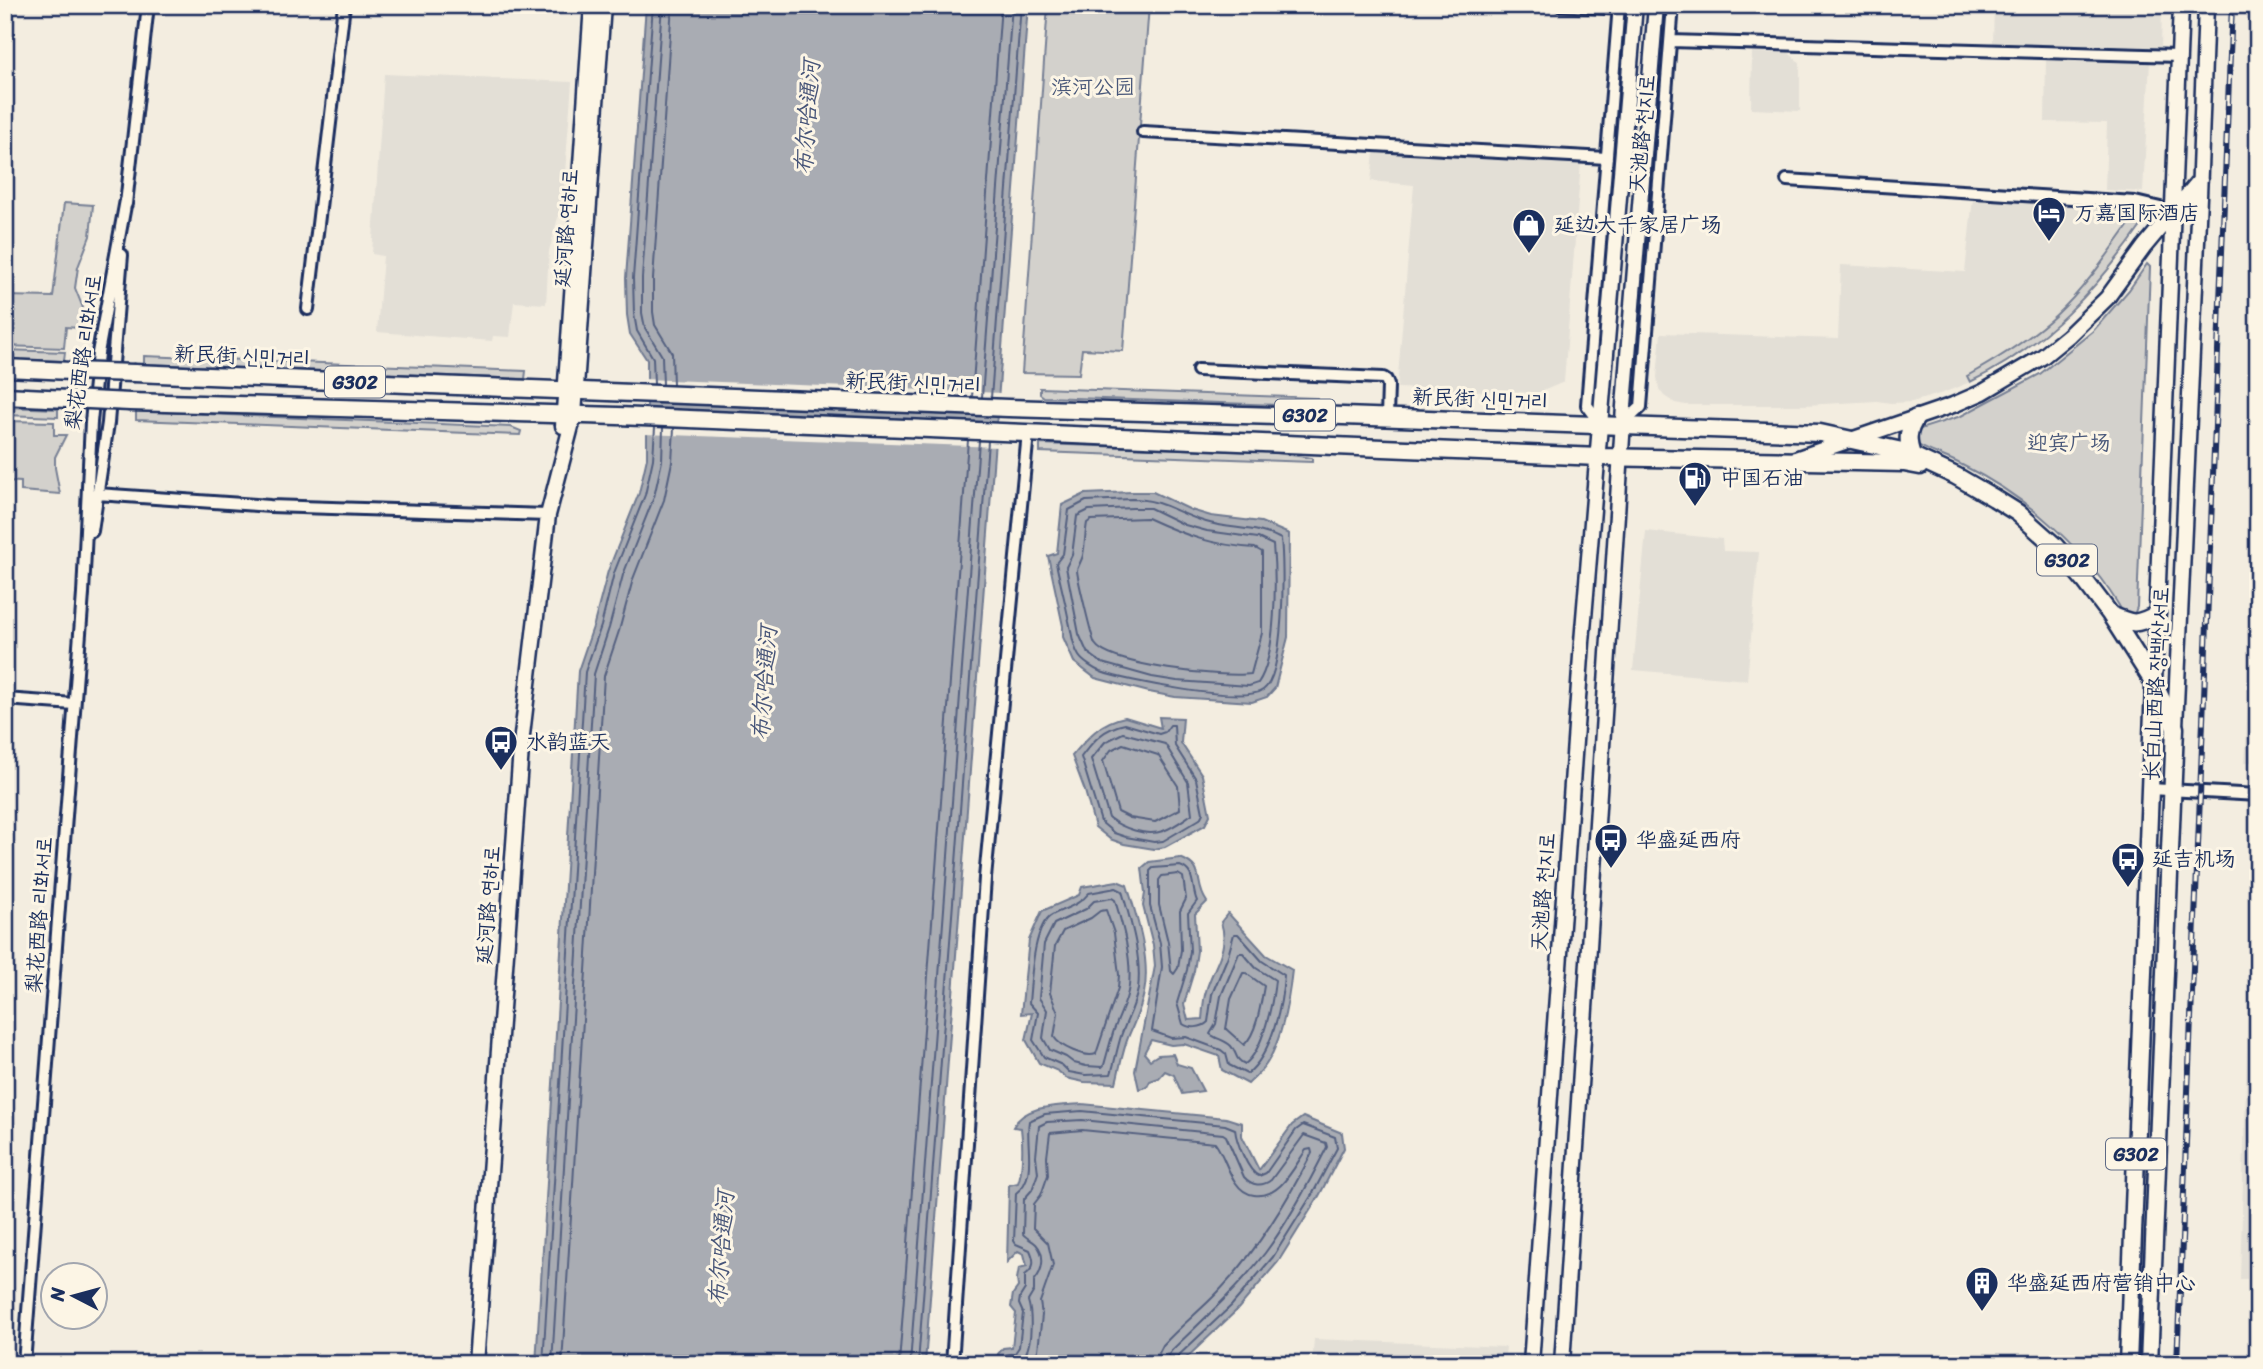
<svg xmlns="http://www.w3.org/2000/svg" width="2263" height="1369" font-family="Sriracha,'LXGW WenKai TC','Poor Story',sans-serif">
<rect width="100%" height="100%" fill="#f3ede0"/>
<filter id="ink" filterUnits="userSpaceOnUse"><feTurbulence type="fractalNoise" baseFrequency=".0143" numOctaves="2"/><feDisplacementMap in="SourceGraphic" scale="14" xChannelSelector="R" yChannelSelector="G"/><feConvolveMatrix kernelMatrix="1 2 1 2 8 2 1 2 1" color-interpolation-filters="sRGB"/></filter>
<g filter="url(#ink)">
<path fill="#e3dfd6" d="M1994,5h168l-1,45 -168,-6z
M1752,52l37,1 11,10v48l-49,-2z
M2046,56l104,5 -7,131 -38,-2 2,-67 -62,-1z
M384,74l188,8 -9,117 -14,52 -3,53 -32,-2 -4,35 -17,-1 -1,5 -115,-9 6,-76 -11,-2z
M1374,152l207,10 -17,220 -26,11 -141,-5 17,-203 -43,-4z
M1973,198l162,9 -1,11 -39,53 -37,42 -17,16 -45,31 -28,16 2,6 -27,11 -31,9 -21,1 -14,-2 -72,4h-119l-11,-2 -11,-7 -5,-7 -2,-12 4,-44 177,6 3,-74 124,7z
M2258,521v758h-18l14,-462 -1,-34 4,-21h-12z
M1646,531l76,8 1,12 36,1 -12,128 -114,-10z
M1314,1339l192,8 -2,17h-192z"/>
<path fill="#d3d1cc" stroke="#778095" stroke-width="2" d="M1048,5h101l-26,346 -41,-2 -3,25 -57,-1z
M64,203l29,2 -3,31 -12,31 -3,21 8,20 -4,20 -13,-1 -2,21 -59,-2v-50l48,1z
M2134,218l10,4c-46,66 -100,125 -174,160l-3,-6c32,-18 63,-37 89,-61 31,-29 54,-64 78,-97z
M2147,264l3,3 -13,340 -4,10 -9,-3c-36,-63 -96,-117 -162,-149 -14,-8 -30,-12 -44,-20l-2,-8 4,-8 41,-13 79,-42 53,-43 36,-41z
M5,350l60,2 -1,9 -59,-2z
M144,356l382,15 -1,8 -381,-15z
M1040,388l277,10v5l-37,2 -236,-8 -4,-3z
M5,407l53,2v8l-53,-2z
M136,411l375,16 10,4 -1,4 -384,-15z
M5,421l49,1v13h12l-11,22v11l5,26 -39,-3v-9l-16,-1z
M1040,444l230,8 42,6v4l-272,-10z
M2158,846l3,3 -4,125 -5,4 -2,-3 6,-128z
M2150,995l6,3 -15,366h-6z"/>
<path fill="#a9acb3" stroke="#707a91" stroke-width="2" d="M646,5h382l-103,1359h-389l42,-693 16,-47 14,-53 31,-78 8,-35v-98l-17,-26 -3,-19 -1,-37z
M1132,492h21l38,18 20,6 50,6 28,12 -1,103 -13,51 -8,9 -15,5 -77,-5 -26,-5 -54,-14 -21,-16 -11,-25v-11l-15,-70 9,-3 5,-48 23,-11z
M1125,717l36,11 -2,-11 24,1 -2,25 21,32 8,40 -5,10 -40,22 -11,2 -30,-5 -14,-5 -15,-12 -10,-36 -13,-35c16,-19 28,-34 53,-39z
M1180,858c27,10 13,25 27,44l-12,12 2,37 -3,20 -10,33 4,16 14,-1c1,-9 1,-19 4,-28 7,-25 24,-41 15,-69l7,-9 38,42 26,15c-3,28 -10,69 -25,93 -5,8 -13,15 -19,21l-26,-14 -3,-14 -35,-12 -13,1 -20,-5 -7,13 6,7 8,-5 15,-1 4,10 14,4 12,23 -21,3 -8,-19 -9,-4 -6,7 -9,3 -3,6 -8,2 -4,-18 20,-105 -2,-21 -10,-39 2,-13 -3,-25 7,-6z
M1117,881l10,4c10,32 24,75 17,108 -3,15 -9,28 -15,42 -6,14 -9,32 -13,48l-32,-1 -18,-4 -8,-7 -19,-8 -13,-23 6,-27 -11,1 8,-74 13,-29 37,-16 3,-8z
M1082,1104l144,14 16,5v13l17,34 33,-45 11,-8 39,16 2,15 -25,48 -41,66 -41,48 -57,54h-183l1,-10 5,-6 9,-1 4,-34 -5,-6 2,-13 5,-7 -1,-8 2,-11 8,-2 -3,-12 -6,-3 -11,11 2,-77 9,-2c5,-13 5,-40 3,-55l-8,-1c12,-23 47,-21 69,-23z"/>
<path fill="#f3ede0" d="M643,379l359,14 -2,24 -356,-14z
M644,410l356,13 -2,24 -354,-13z"/>
<g fill="none" stroke-linecap="round" stroke-linejoin="round">
<path stroke="#546180" stroke-width="2" d="M653,5l-20,273 1,36 3,17 16,27 1,26
M662,5l-20,273v35l3,15 17,28 1,29
M672,5l-19,274v33l2,13 17,28 1,32
M972,397l29,-392
M982,397l30,-392
M991,398l30,-393
M1132,499c30,0 46,15 74,23 25,8 51,4 75,17 3,26 4,136 -18,151 -19,14 -138,-9 -162,-18 -7,-3 -18,-10 -22,-16 -7,-11 -7,-23 -10,-35 -4,-20 -9,-39 -13,-58l7,-9 6,-44 17,-9z
M1133,508h17l35,17 22,6 51,7 15,7c3,32 4,111 -15,138l-9,3 -72,-5 -25,-4 -50,-14 -15,-11 -8,-18 -13,-67 6,-12 5,-39 12,-6z
M1147,518c39,18 65,27 108,30l7,4v81l-11,41c-27,4 -142,-8 -156,-30 -3,-5 -18,-68 -18,-74 1,-4 5,-10 6,-15 2,-10 2,-21 4,-32l4,-3z
M1125,724l34,10 6,-2 5,-7h4l1,21 21,33 7,34 -3,6 -37,22 -9,1 -28,-5 -12,-4 -13,-11 -20,-65c12,-16 23,-29 44,-33z
M1123,733l42,11 23,38 4,32c-9,6 -19,14 -29,17 -17,6 -41,-3 -54,-13l-18,-59 14,-17z
M1123,744l35,11 20,31 2,23 -25,13 -25,-4 -12,-6 -15,-51 8,-11z
M1180,866c16,5 11,22 17,35l-9,12 2,38 -3,19 -10,33 6,21c7,5 19,4 25,-2l4,-28 16,-38 6,-22h4l24,27 22,14c-2,31 -12,79 -37,99l-18,-9 -3,-11 -5,-4 -35,-13 -15,1 -19,-7 10,-64 -2,-24 -10,-37v-35l3,-3z
M1178,874l5,3 3,22 -6,12 1,39 -3,18 -4,6 -3,-3 -3,-29 -9,-37v-25l3,-4z
M1116,888l6,3c9,31 20,66 16,98 -3,17 -12,32 -17,47 -4,13 -6,25 -10,38l-26,1 -16,-3 -7,-7 -18,-8 -11,-17 5,-27 -9,-10c2,-21 4,-78 23,-88 13,-7 28,-10 37,-22z
M1112,898l3,2c8,27 17,58 14,86 -2,17 -11,31 -16,47 -3,10 -6,21 -9,32l-2,2 -16,-1 -12,-3 -8,-6 -16,-7 -7,-12 4,-28 -8,-12 5,-54 10,-20 32,-15 8,-8z
M1106,910l8,23 5,42 -1,13 -22,66c-11,4 -36,-7 -42,-17l4,-24 -8,-20 5,-47 8,-15 28,-13 9,-7z
M1239,953h4l13,15 19,12c-2,22 -12,71 -30,84 -11,-5 -7,-10 -14,-18 -6,-6 -15,-7 -21,-12l6,-10 5,-28z
M1243,973h3l18,13c-3,17 -7,47 -20,59l-18,-16 5,-30z
M543,1364l42,-692 16,-46 13,-53 31,-78 8,-36 2,-32
M552,1364l42,-690 15,-46 14,-53 31,-78 8,-36 1,-33
M562,1364l42,-688 15,-45 14,-52 31,-79 8,-38 2,-34
M899,1364l69,-924
M910,1364l69,-923
M918,1364l70,-923
M1004,1364l2,-9 9,-2 4,-6 4,-34 -4,-9 1,-7 5,-8v-14c10,-7 10,-14 5,-25l-14,-6 -2,-3 2,-48c22,-16 9,-49 13,-72l16,-7 37,-3 143,14 10,4c1,12 13,43 24,47l7,-3 30,-43 7,-5 32,12 2,11 -24,45 -40,64 -42,49 -53,50 -2,8
M1013,1364c5,-3 11,-5 13,-11 6,-12 6,-40 2,-52l6,-10v-10c9,-10 12,-26 2,-37 -4,-4 -10,-6 -13,-10l1,-35 8,-9 6,-17 -2,-17 3,-30 8,-4 35,-2 141,14 3,2 18,41c8,9 18,10 27,3l33,-45 22,8 1,4c-18,36 -38,74 -62,106 -28,36 -61,66 -93,97l-4,6 -1,8
M1032,1364l6,-14 4,-35 -2,-13 13,-37 -5,-22 -15,-15 1,-24 7,-9 7,-20 -1,-18 3,-24 32,-3 133,13c9,12 12,28 21,40 4,6 11,11 18,12 26,4 40,-28 52,-45l5,-1 1,4c-26,50 -55,98 -94,139 -18,19 -38,34 -55,53l-5,10 -1,9"/>
<path stroke="#707a91" stroke-width="3.5" d="M2192,1363l3,1"/>
<defs>
<path id="minor" d="M1560,5l59,4
M1671,41l508,15
M1143,132l464,26
M1787,180l348,22 38,9
M126,204l22,-199
M308,309l36,-304
M1198,370l185,8 3,2 2,5 -1,32
M1601,424l-14,-19 32,-400
M1622,425l19,-18 32,-402
M97,494l173,12 278,9
M92,531l16,-108 14,-168
M5,699l69,5
M2150,789l108,6
M24,1364l59,-770 8,-172 7,-69 28,-153
M952,1364l33,-486 43,-445"/>
<path id="major" d="M563,426l29,-421
M1795,459l158,-54 30,-13 59,-35 27,-22 38,-37 37,-51 56,-67
M2154,683l27,-678
M2175,727l24,-530 7,-192
M476,1364l46,-629 26,-220 26,-100 29,-410
M1531,1364l51,-722 53,-637
M1562,1364l62,-958 32,-401"/>
<path id="highway" d="M5,368l66,3
M134,373l874,35 269,8 38,-1 505,18 82,18 54,25 38,22 24,15 37,33 30,35 25,33 44,69 21,45 -26,636
M5,396l63,3
M130,402l488,14 981,41 305,6 16,3
M1912,455c-5,-14 -5,-24 4,-37
M2111,615c21,9 25,11 46,-1
M2128,1364l26,-679"/>
</defs>
<use href="#minor" stroke="#1b2f5e" stroke-width="16"/>
<use href="#major" stroke="#1b2f5e" stroke-width="19"/>
<use href="#highway" stroke="#1b2f5e" stroke-width="21"/>
<use href="#minor" stroke="#fcf5e5" stroke-width="10"/>
<use href="#major" stroke="#fcf5e5" stroke-width="14"/>
<use href="#highway" stroke="#fcf5e5" stroke-width="16"/>
<defs>
<path id="rail" d="M2177,1364l55,-1359"/>
</defs>
<use href="#rail" stroke="#1b2f5e" stroke-width="6"/>
<use href="#rail" stroke="#fcf5e5" stroke-width="3.5" stroke-dasharray="10" stroke-linecap="butt"/>
<defs>
<path id="highway-bridge" d="M71,371l63,2
M68,399l62,3"/>
</defs>
<use href="#highway-bridge" stroke="#1b2f5e" stroke-width="21" stroke-linecap="butt"/>
<use href="#highway-bridge" stroke="#fcf5e5" stroke-width="16"/>
</g>
</g>
<defs>
<symbol id="hotel-pin" viewBox="-11 -11 22 30"><path d="M0 17L-7.5 6A9.5 9.5 0 1 1 7.5 6Z" fill="#1b2f5e" stroke="#fcf5e5"/><path d="M-6-4.5h1.5V1H6V5H4.5V3h-9V5H-6ZM-4 0a1.8 1.8 0 1 1 3.6 0ZM.5 0V-2.5h3Q6-2.5 6 0Z" fill="#fff"/></symbol>
<symbol id="shop-pin" viewBox="-11 -11 22 30"><path d="M0 17L-7.5 6A9.5 9.5 0 1 1 7.5 6Z" fill="#1b2f5e" stroke="#fcf5e5"/><path d="M-5-2.5h2.3a2.7 3.5 0 0 1 5.4 0H5L5.5 6h-11ZM-1.5-2.5h3a1.5 2.3 0 0 0-3 0Z" fill="#fff"/></symbol>
<symbol id="fuel-pin" viewBox="-11 -11 22 30"><path d="M0 17L-7.5 6A9.5 9.5 0 1 1 7.5 6Z" fill="#1b2f5e" stroke="#fcf5e5"/><path d="M-5.5-6h7V0h2V4h1.3V-2.5L3-4.5l.8-.8L6-3V5H2.5V1h-1V6h-7ZM-4.2-4.7v3.2H.2V-4.7Z" fill="#fff"/></symbol>
<symbol id="bus-pin" viewBox="-11 -11 22 30"><path d="M0 17L-7.5 6A9.5 9.5 0 1 1 7.5 6Z" fill="#1b2f5e" stroke="#fcf5e5"/><path d="M-5-6H5V4H4V6H2V4H-2V6H-4V4H-5ZM-3.5-4V0h7V-4ZM-3.5 1.2v1.5H-2V1.2ZM2 1.2v1.5H3.5V1.2Z" fill="#fff"/></symbol>
<symbol id="building-pin" viewBox="-11 -11 22 30"><path d="M0 17L-7.5 6A9.5 9.5 0 1 1 7.5 6Z" fill="#1b2f5e" stroke="#fcf5e5"/><path d="M-4-6H4V6H1V3H-1V6H-4ZM-2.5-4.3h1.7v1.8h-1.7ZM.8-4.3h1.7v1.8H.8ZM-2.5-1h1.7V.8h-1.7ZM.8-1h1.7V.8H.8Z" fill="#fff"/></symbol>
</defs>
<g fill-rule="evenodd">
<use href="#hotel-pin" x="2030" y="194" width="38" height="52"/>
<use href="#shop-pin" x="1510" y="206" width="38" height="52"/>
<use href="#fuel-pin" x="1676" y="459" width="38" height="52"/>
<use href="#bus-pin" x="482" y="723" width="38" height="52"/>
<use href="#bus-pin" x="1592" y="821" width="38" height="52"/>
<use href="#bus-pin" x="2109" y="840" width="38" height="52"/>
<use href="#building-pin" x="1963" y="1264" width="38" height="52"/>
</g>
<g text-anchor="middle" stroke-width="6" stroke-linejoin="round" paint-order="stroke">
<g fill="#fcf5e5" stroke="#5e6a86" stroke-width="2">
<rect x="325" y="366.5" width="60" height="31" rx="5"/>
<rect x="1275" y="399.5" width="60" height="31" rx="5"/>
<rect x="2037" y="544.5" width="60" height="31" rx="5"/>
<rect x="2106" y="1138.5" width="60" height="31" rx="5"/>
</g>
<g font-size="19" font-weight="bold" fill="#1b2f5e">
<text x="355" y="389">G302</text>
<text x="1305" y="422">G302</text>
<text x="2067" y="567">G302</text>
<text x="2136" y="1161">G302</text>
</g>
<g font-size="21" fill="#49587a" stroke="#fcf5e5">
<text x="1093" y="94">滨河公园</text>
<text x="2069" y="450">迎宾广场</text>
</g>
<g font-size="21" fill="#1b2f5e" stroke="#fcf5e5">
<text transform="translate(1642 134) rotate(-85)" y="7">天池路 천지로</text>
<text transform="translate(566 228) rotate(-86)" y="7">延河路 연하로</text>
<text transform="translate(83 352) rotate(-82)" y="7">梨花西路 리화서로</text>
<text transform="translate(242 356) rotate(2)" y="7">新民街 신민거리</text>
<text transform="translate(913 383) rotate(2)" y="7">新民街 신민거리</text>
<text transform="translate(1480 399) rotate(2)" y="7">新民街 신민거리</text>
<text transform="translate(2156 684) rotate(-87)" y="7">长白山西路 장백산서로</text>
<text transform="translate(1543 892) rotate(-86)" y="7">天池路 천지로</text>
<text transform="translate(488 905) rotate(-86)" y="7">延河路 연하로</text>
<text transform="translate(39 915) rotate(-86)" y="7">梨花西路 리화서로</text>
</g>
<g font-size="21" fill="#1b2f5e" stroke="#fcf5e5" text-anchor="start">
<text x="2074" y="220">万嘉国际酒店</text>
<text x="1554" y="232">延边大千家居广场</text>
<text x="1720" y="485">中国石油</text>
<text x="526" y="749">水韵蓝天</text>
<text x="1636" y="847">华盛延西府</text>
<text x="2152" y="866">延吉机场</text>
<text x="2007" y="1290">华盛延西府营销中心</text>
</g>
<g font-size="23" font-style="italic" fill="#465478" stroke="#fcf5e5">
<text transform="translate(807 117) rotate(-86)" y="8">布尔哈通河</text>
<text transform="translate(764 683) rotate(-86)" y="8">布尔哈通河</text>
<text transform="translate(721 1248) rotate(-86)" y="8">布尔哈通河</text>
</g>
</g>
<rect width="2263" height="1369" fill="none" stroke="#fcf5e5" stroke-width="28"/>
<rect x="14" y="14" width="2235" height="1341" fill="none" stroke="#1b2f5e" stroke-width="2.5" filter="url(#ink)"/>
<g transform="translate(74 1296) rotate(276)"><circle r="33" fill="#fcf5e5" stroke="#a2a6af" stroke-width="2"/>
<path d="M0-5L12 26L0 18L-12 26Z" fill="#1b2f5e"/>
<text y="-10" font-size="19" font-weight="bold" text-anchor="middle" fill="#1b2f5e">N</text>
</g>
</svg>
